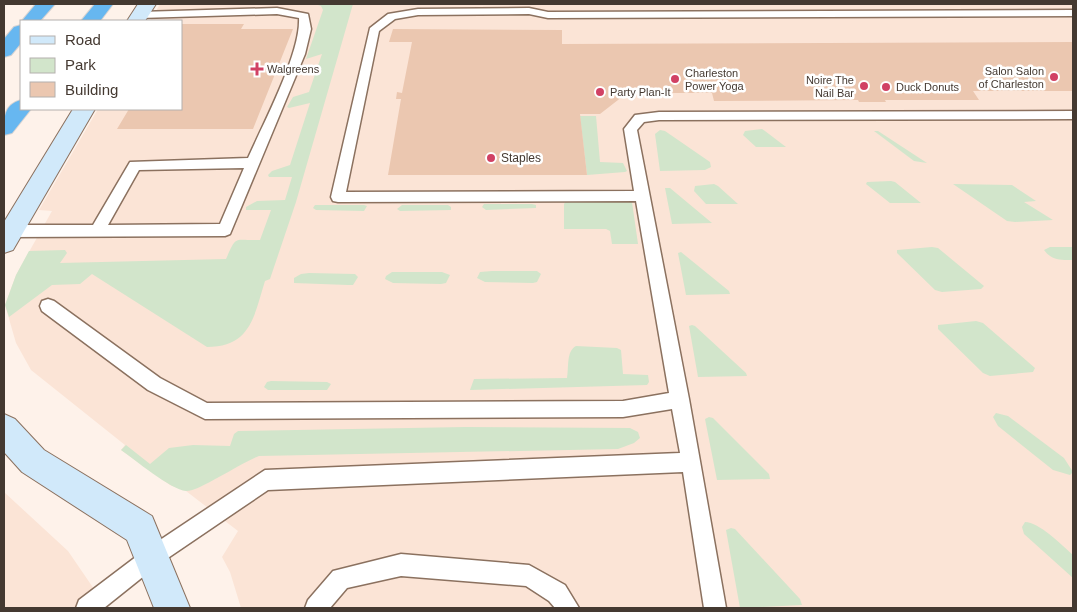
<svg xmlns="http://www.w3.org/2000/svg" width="1077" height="612" font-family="Helvetica,sans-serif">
<rect width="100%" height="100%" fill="#fef2ea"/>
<path fill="#fbe4d6" d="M160,4h426v1l487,-1v604h-832l-11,-36 -8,-15 16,-26 -52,-40 -16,-6 -49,-35 4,-5 -94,-75 -15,-27 -11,-38 11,-30 36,-64 -13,-1 59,-101h83v-88h-31z
M4,492l64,59 39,57h-103z"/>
<path fill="#d2e5cb" d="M315,4h38l-57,198 -26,77 -5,2c-11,35 -14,66 -58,66l-115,-73 -12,10 -28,1 -43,32 -4,-12 11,-30 13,-24 36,-1 2,3 -7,10 166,-4c11,-25 8,-18 34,-19l11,-30h-25v-3l11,-6 28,-1 7,-23h-23l-1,-2 4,-4 18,-6 20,-62 -21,5 -2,-1 6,-10 16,-5 13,-38 -16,5 17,-49 -2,-4z
M580,116h16l4,46 23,1 4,8 -2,1 -38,3z
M762,129l3,2 21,16h-30l-13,-12 2,-4z
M660,130l5,1 45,31 1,5 -6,3 -45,1 -5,-37z
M874,131h4l49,32 -13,-2z
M891,181l4,1 26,21h-31l-24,-19 1,-2z
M714,184l4,2 20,18h-32l-12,-13 1,-5z
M953,184l59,1 24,16 -12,1 29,18 -38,2 -8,-1z
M665,188h5l42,35 -40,1z
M628,200l4,2 6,42h-26l-2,-13 -4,-2h-42v-25l2,-3z
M484,204h48l4,1v3l-50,2 -4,-3z
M315,205h49l3,1 -3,5 -48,-1 -3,-2z
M402,205h46l3,2v3l-51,1 -3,-2z
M932,247l6,1 46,38 -3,3 -39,3 -7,-2 -38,-37v-3z
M1050,247h23v13c-12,0 -21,1 -29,-10z
M681,252l48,39 1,3 -44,1 -8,-42z
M492,271h45l4,3 -4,8 -4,1 -48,-1 -8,-4 3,-6z
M392,272h50l8,3 -4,8 -5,1 -48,-1 -8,-4 1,-3z
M309,273l46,1 3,3 -5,8h-5l-54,-2v-5l7,-4z
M976,321l7,2 52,45 -2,4 -43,4 -7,-3 -45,-44v-4z
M692,325l3,1 51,47 1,3 -49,1 -9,-51z
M576,346l41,2 4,2 2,24 25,1 1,7 -2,3 -177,5 4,-11 93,-1c2,-10 -1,-27 9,-32z
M271,381l56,1 4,2 -4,6h-59l-4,-3 3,-5z
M996,413l12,3 56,42 9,14 -3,3 -17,-5 -55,-44 -5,-9z
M709,417l4,1 56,56 1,5 -53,1 -12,-61z
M465,427l165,1 8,4 2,6 -6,5 -16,6 -359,7c-17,6 -61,36 -73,35 -15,-1 -52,-32 -65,-41l5,-5 24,19 19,-16 24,-3 37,1 4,-12 4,-3z
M1025,522c14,0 37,23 48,33v23l-49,-44 -2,-7z
M731,528l4,1 65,70 2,6 -62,3 -14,-78z"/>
<path fill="#ebc7b0" d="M181,24h63l-3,5h52l-40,100h-136l12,-20h52z
M393,29l169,1v14l511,-2v49h-100l6,9h-94l1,2h-27l-1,-2 -144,1 -2,-8h-85l-27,21h-20l7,61h-199l13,-76h-5l1,-7 5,1 10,-51h-23z"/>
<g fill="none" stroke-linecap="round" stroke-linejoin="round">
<defs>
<path id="lane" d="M277,8l31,6 3,15 -6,25 -75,180 -5,2 -214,1 -5,-2 -2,-4 2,-4 5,-2h82l37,-63 118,-4c15,-34 53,-105 51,-140l-22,-4 -137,4 -5,-3 5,-3zM244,168l-24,56 -112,1 31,-55z
M529,8l19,4 525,-2v6l-525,2 -19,-4 -111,1 -23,4 -16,12 -33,161 288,-1 -10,-62 11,-14 24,-3 414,-1v8l-414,1 -15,2 -7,8 52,269 37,209h-22l-21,-136 -415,18 -109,74 -55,44h-28l3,-8 66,-50 120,-80 415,-17 -8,-44 -49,8 -418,2 -57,-29 -106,-79 -2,-5 2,-5 6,-2 6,2 106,77 47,25 416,-2 46,-8 -33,-192 -298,1 -5,-1 -2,-4 39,-169 18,-14 30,-5z
M401,554l128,11 36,20 14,23h-24l-6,-7 -23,-15 -125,-10 -54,12 -17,20h-25l3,-8 25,-29z"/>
<path id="secondary" d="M138,4h18l-11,17h-18z
M73,109h22l-82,141 -9,3v-31z
M4,414l11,5 29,31 108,66 38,92h-36l-27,-68 -105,-68 -18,-20z"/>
<path id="highway" d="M36,4h19l-15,17 -19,1z
M95,4h18l-13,17h-19z
M21,25v18l-10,12 -7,2v-18l10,-12z
M21,100v9h10l-19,24 -8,2c0,-16 -1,-30 17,-35z"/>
</defs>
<use href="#lane" stroke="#8b715f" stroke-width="3"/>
<use href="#secondary" stroke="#8b715f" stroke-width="2"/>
<use href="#highway" stroke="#d6d3d2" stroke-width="2"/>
<use href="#lane" fill="#fff" fill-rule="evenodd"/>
<use href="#secondary" fill="#d1e9fa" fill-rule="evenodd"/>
<use href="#highway" fill="#67b7f0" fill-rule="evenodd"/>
</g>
<g fill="#d14164" stroke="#fff" stroke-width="2">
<path d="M254.5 61.5h5v5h5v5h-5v5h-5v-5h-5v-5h5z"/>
<circle cx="1054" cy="77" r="5"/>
<circle cx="675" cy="79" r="5"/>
<circle cx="864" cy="86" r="5"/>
<circle cx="886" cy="87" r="5"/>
<circle cx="600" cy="92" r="5"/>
<circle cx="491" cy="158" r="5"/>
</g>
<g text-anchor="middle" stroke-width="5" stroke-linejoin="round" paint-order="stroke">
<g font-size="11" fill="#443931" stroke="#fff" text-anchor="start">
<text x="267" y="73">Walgreens</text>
<text x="1044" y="75" text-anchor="end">Salon Salon<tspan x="1044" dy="13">of Charleston</tspan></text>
<text x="685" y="77">Charleston<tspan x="685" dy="13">Power Yoga</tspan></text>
<text x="854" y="84" text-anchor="end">Noire The<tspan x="854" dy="13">Nail Bar</tspan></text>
<text x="896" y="91">Duck Donuts</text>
<text x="610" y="96">Party Plan-It</text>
</g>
<g font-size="12" fill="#443931" stroke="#fff" text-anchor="start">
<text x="501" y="162">Staples</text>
</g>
</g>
<rect width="1077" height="612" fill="none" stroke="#443931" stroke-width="10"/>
<rect x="20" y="20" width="162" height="90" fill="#ffffff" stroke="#b4b0ad"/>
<rect x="30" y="36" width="25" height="8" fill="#d1e9fa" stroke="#b4b0ad"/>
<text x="65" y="45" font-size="15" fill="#443931">Road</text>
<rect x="30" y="58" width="25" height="15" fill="#d2e5cb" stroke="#b4b0ad"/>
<text x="65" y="70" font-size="15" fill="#443931">Park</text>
<rect x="30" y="82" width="25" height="15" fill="#ebc7b0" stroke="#b4b0ad"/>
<text x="65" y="95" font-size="15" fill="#443931">Building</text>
</svg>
